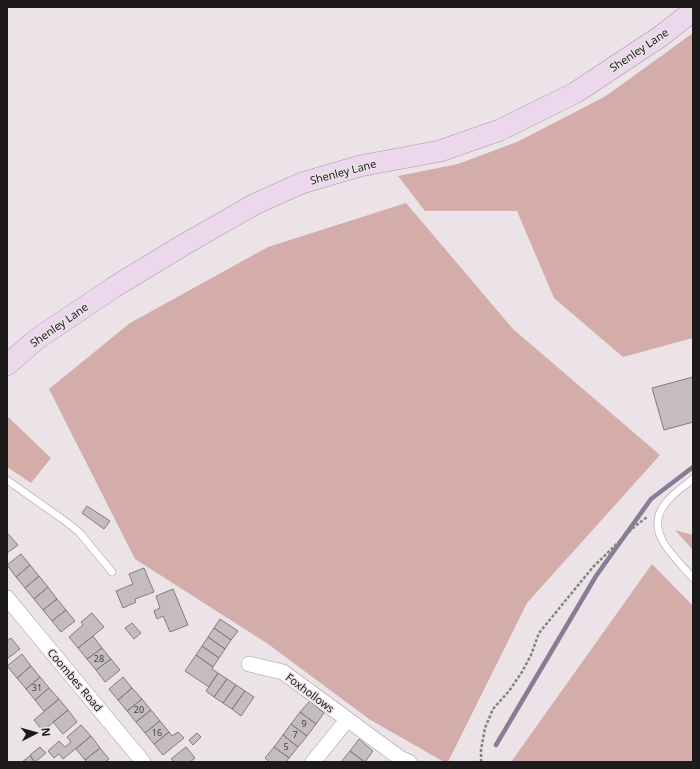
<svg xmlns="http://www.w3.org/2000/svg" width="700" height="769" font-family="'Noto Sans',sans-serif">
<rect width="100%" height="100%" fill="#ebe3e7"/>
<path fill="#d4adaa" d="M693,33v305l-70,19 -69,-59 -37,-87h-92l-27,-35 60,-12 59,-22 89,-46z
M406,203l107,126 147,126 -133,148 -79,159h-4l-75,-43 -101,-75 -133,-85 -86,-170 81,-66 138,-76z
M7,416l44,42 -20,25 -24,-16z
M675,530l18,5v15z
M652,564l41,42v156h-182z"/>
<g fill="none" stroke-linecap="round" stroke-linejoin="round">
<path stroke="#897d96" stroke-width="4.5" d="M496,745l100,-169 55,-77 42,-32"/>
</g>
<path fill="#c5bcbd" stroke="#847c7e" d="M693,377v45l-29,8 -12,-42z
M87,506l23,15 -6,8 -22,-16z
M8,534l10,11 -11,8v-18z
M21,554l9,11 -14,12 -9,-12z
M30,565l9,11 -14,12 -9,-11z
M144,568l10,24 -19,7 1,3 -13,6 -7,-17 17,-7 -4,-10z
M39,576l9,11 -14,12 -9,-11z
M48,587l9,12 -14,11 -9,-11z
M173,589l15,36 -18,7 -7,-16 -6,3 -3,-8 6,-3 -4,-12z
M57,599l9,11 -14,11 -9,-11z
M66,610l9,11 -14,11 -9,-11z
M92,613l12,14 -26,21 -9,-11 14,-12 -2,-3z
M220,619l18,12 -7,9 -17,-12z
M132,623l9,10 -7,6 -9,-11z
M214,628l17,12 -6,9 -17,-12z
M93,636l9,12 -15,11 -9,-11z
M208,637l17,12 -6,9 -17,-12z
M11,638l9,11 -13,10v-18z
M202,646l17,12 -6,9 -17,-12z
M102,648l9,11 -15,11 -9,-11z
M22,654l9,12 -14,12 -10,-12z
M196,655l17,12 -1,2 6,4 -9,14 -24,-16z
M111,659l9,11 -15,12 -9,-12z
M31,666l9,11 -14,12 -9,-11z
M218,673l9,6 -13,18 -8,-6z
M40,677l9,11 -14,12 -9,-11z
M123,677l9,11 -14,12 -9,-11z
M227,679l9,6 -13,18 -9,-6z
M236,685l9,6 -13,18 -9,-6z
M49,688l10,11 -15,12 -9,-11z
M132,688l10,11 -15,12 -9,-11z
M245,691l9,6 -13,19 -9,-7z
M59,699l9,11 -25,21 -9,-11z
M142,699l9,11 -15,12 -9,-11z
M310,701l14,12 -8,11 -16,-12z
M68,710l9,12 -14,12 -10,-12z
M151,710l9,11 -15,12 -9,-11z
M300,712l16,12 -9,12 -16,-12z
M160,721l9,11 -15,12 -9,-11z
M291,724l16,12 -9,11 -15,-12z
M81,725l10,11 -28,23 -4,-5 -5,4 -6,-7 11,-10 6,6 6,-5 -4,-5z
M169,732l3,4 6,-4 6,6 -21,17 -9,-11z
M197,733l4,4 -8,8 -4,-5z
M283,735l15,12 -9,11 -15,-11z
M91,736l9,12 -15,12 -9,-11z
M359,739l14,12 -8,11 -15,-11z
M40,747l6,6 -11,9 -5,-7z
M186,747l9,11 -5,4h-16l-3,-3z
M274,747l15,11 -3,4h-17l-4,-4z
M100,748l9,11 -4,3h-18l-2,-2z
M350,751l14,11h-23z
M30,756l5,6h-13z"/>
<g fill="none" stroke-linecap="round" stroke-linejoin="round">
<defs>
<path id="service" d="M693,479c-10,8 -21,15 -28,25 -22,28 11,54 28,74
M7,480l58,41 14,11 33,40"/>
<path id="minor" d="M7,598l136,164
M249,664l34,8 117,86 9,4
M313,762l34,-42"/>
<path id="secondary" d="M7,365l30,-26 77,-52 71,-43 70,-40 47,-21 58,-17 80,-15 60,-21 75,-37 86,-57 32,-25"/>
</defs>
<use href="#service" stroke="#a39b9f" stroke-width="8"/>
<use href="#minor" stroke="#a39b9f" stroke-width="16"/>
<use href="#secondary" stroke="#a39b9f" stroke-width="22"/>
<path stroke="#868083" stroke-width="2.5" stroke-dasharray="3 2" stroke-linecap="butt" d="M481,762v-12l4,-22 8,-19 16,-18 13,-19 9,-17 8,-22 54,-66 40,-39 14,-11"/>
<use href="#service" stroke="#fff" stroke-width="7"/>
<use href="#minor" stroke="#fff" stroke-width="15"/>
<use href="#secondary" stroke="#ecd7ed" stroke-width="21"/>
</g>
<g text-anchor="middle" stroke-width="3" stroke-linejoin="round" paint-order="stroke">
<g font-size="9" fill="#474244">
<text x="99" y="662">28</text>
<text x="37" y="691">31</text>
<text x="139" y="713">20</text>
<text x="304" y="727">9</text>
<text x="157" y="736">16</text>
<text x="295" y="738">7</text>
<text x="286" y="750">5</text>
</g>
<g font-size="11" fill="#1d1a1c" stroke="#ebe3e7">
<text transform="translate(639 50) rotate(-34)" y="4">Shenley Lane</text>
<text transform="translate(343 172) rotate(-15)" y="4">Shenley Lane</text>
<text transform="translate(59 325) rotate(-35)" y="4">Shenley Lane</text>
<text transform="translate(75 680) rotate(50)" y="4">Coombes Road</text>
<text transform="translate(310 693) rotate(37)" y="4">Foxhollows</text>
</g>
</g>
<rect width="700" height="769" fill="none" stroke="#1d1a1c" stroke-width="16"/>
<g transform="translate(36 733) rotate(84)" stroke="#ebe3e7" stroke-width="3" paint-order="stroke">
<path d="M0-3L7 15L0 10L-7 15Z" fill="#1d1a1c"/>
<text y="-6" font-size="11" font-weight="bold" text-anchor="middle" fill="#1d1a1c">N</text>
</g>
</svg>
